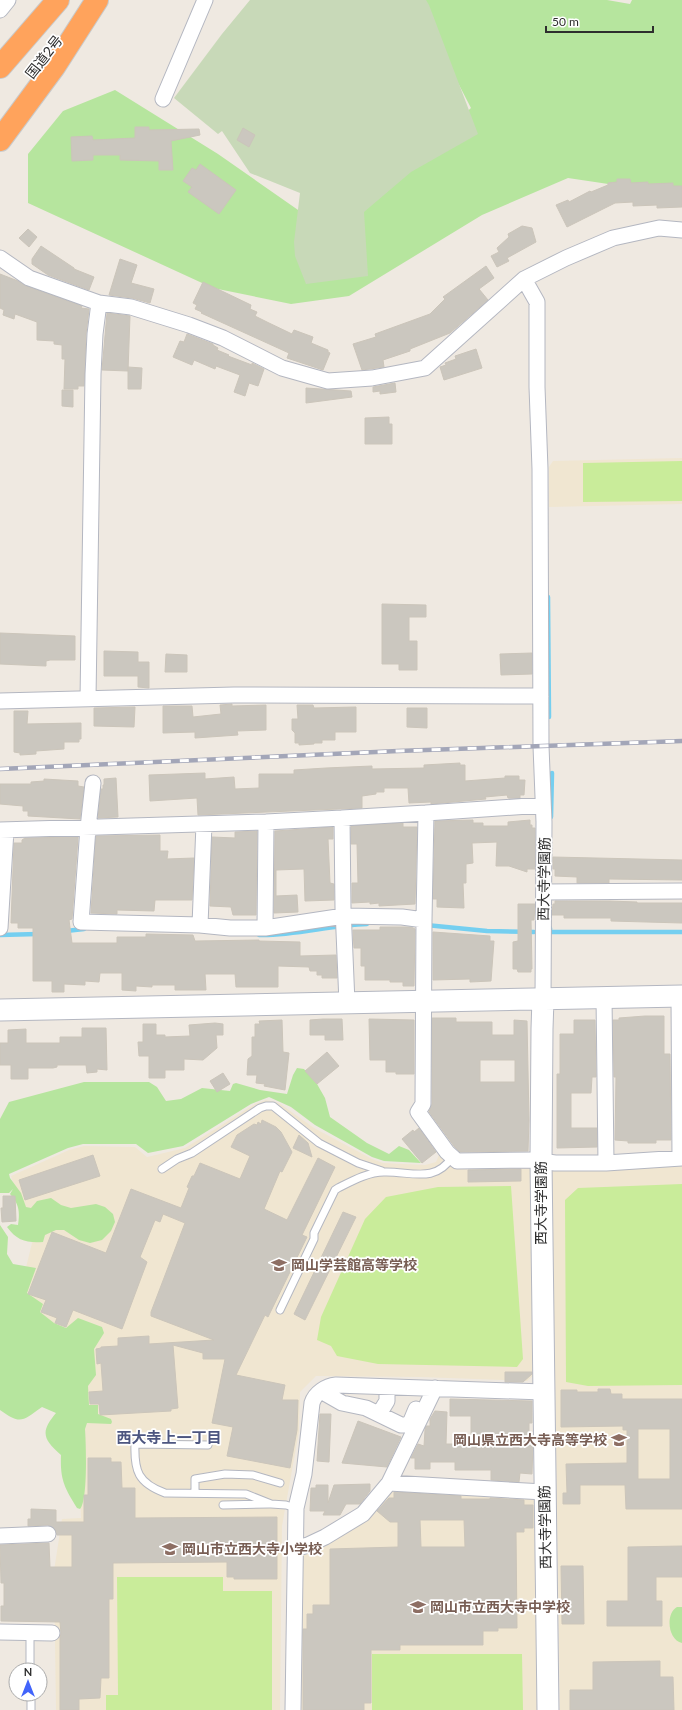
<svg xmlns="http://www.w3.org/2000/svg" width="682" height="1710" font-family="Lato,'Noto Sans JP',sans-serif">
<rect width="100%" height="100%" fill="#efe9e1"/>
<path fill="#f0e6d1" d="M682,458v46l-133,3v-40l4,-6z
M266,1100l13,3 35,25 58,31 11,4 42,2 11,-3 5,-12 14,15 72,-1 4,7 3,204 -7,6 -107,-4 -104,-1 -16,16 -1,39 -17,95 -2,184h-224l-2,-139 8,-52 19,-1 -1,-30 -59,-200 11,-45 -21,-67 58,-26 15,-4 51,1 12,10 38,-9 70,-44z
M682,1164v546h-122l-8,-540z
M396,1486l138,9 3,215h-238l2,-157z"/>
<path fill="#b6e59e" d="M415,0h192l23,4 2,-4h50v195l-114,-17 -86,37 -133,81 -58,8 -78,-16 -185,-85v-49l35,-43 52,-21 103,64 93,65 60,-21 100,-90z
M297,1068l7,1 13,15 8,14 5,19 37,26 22,11 10,-8 10,4 12,13 -37,-2 -12,-4 -57,-32 -24,-18 -22,-10 -18,7 -68,42 -35,7 -12,-9h-53l-15,4 -59,26 1,4 11,15 5,14 5,1 6,-7 14,-3 10,7 10,3 25,-4 9,3 8,7 2,8 -4,9 -9,9 -12,3 -11,-3 -15,-10h-8l-11,5 -2,7c-16,1 -26,-1 -36,-15l4,-3 7,1c2,-14 1,-21 -8,-31l3,-5 -4,4h-9v-74l9,-17 75,-20h65l8,5 9,14 15,-2 21,-11 28,3 3,-7 3,-1 24,7 27,4 6,-19z
M0,1225l8,12 -1,17 6,10 23,4 -9,25 16,11 -3,8 14,11 12,5 12,-10 24,9 2,6 -10,16 2,26 -8,11 1,19h9v9l13,5 1,3 -1,2 -24,-1 -2,6c1,14 3,72 -5,80l-3,-1c-13,-21 -17,-29 -16,-53 -18,-16 -21,-23 -5,-42l-14,-6c-20,14 -21,18 -42,3z
M677,1607h5v36c-14,-3 -17,-29 -5,-36z"/>
<path fill="#c8d9b8" d="M250,0h176l3,5 49,129 -67,38 -47,40 4,64 -62,8 -11,-28 -1,-14 6,-49 -50,-20 -28,-42 -4,3 -44,-36 48,-64z"/>
<path fill="#c9ec9a" d="M682,461v40l-99,1v-39z
M682,1184v201l-94,1 -22,-4 -1,-182 13,-12z
M511,1186l12,173 -6,8 -139,-3 -41,-8 -6,-10 -14,-6 4,-23 44,-98 21,-22 52,-10z
M117,1577h106v14h49v119h-166v-15h12z
M372,1654h150l1,56h-151z"/>
<g fill="none" stroke-linecap="round" stroke-linejoin="round">
<path stroke="#75cff0" stroke-width="4.5" d="M548,597l1,120
M551,817l1,-44
M426,925l61,6 47,1
M550,928v4h132
M66,931l18,-2
M0,935l38,-1
M259,935c36,1 71,-10 108,-11"/>
</g>
<path fill="#cbc7bf" stroke="#cbc5ba" fill-rule="evenodd" d="M135,127h14v3l50,-1 1,6 -29,6 2,29h-14v-9l-39,-1v-5h-27v5l-21,1 -1,-24 21,-1 1,4 42,-2z
M243,128l12,7 -6,12 -12,-7z
M200,164l36,26 -17,24 -31,-22 4,-5 -9,-6 9,-13 4,2z
M617,179h13l1,4 17,-1v2l25,-1v3h9v21l-25,1v-3l-24,1v-4l-18,1 -48,24 -11,-22 12,-5 1,2 21,-11 1,1 17,-7v-2l9,-1z
M522,226l10,2 4,14 -29,16 2,3 -12,6 -6,-11 8,-4 -2,-4 12,-11 -1,-3z
M28,229l9,8 -8,10 -10,-9z
M41,246l33,22v1l20,8 -5,13 -41,-15 -16,-11v-5z
M120,259l17,6 -6,18 23,6 -4,14 -18,-5 -23,-3z
M486,266l8,12 -15,11 9,11 -38,33 -40,16v2l-27,9 1,7 -22,3 -9,-26 23,-7 -1,-3 55,-20 15,-15 -2,-2z
M0,274l18,7 8,5 56,20 -1,2 8,1 -3,25 -2,52h-6v3h-14l1,-30h-3v-14l-8,-1v-3l-17,-1v-18l-22,-8 -1,5 -11,-4 1,-5 -4,-2z
M203,282l48,23 -1,4 7,3 -2,4 14,7 23,11 2,-4 19,7 -2,6 17,7v2l2,1 -7,17 -36,-12 2,-5 -88,-40 1,-1 -7,-3 2,-4 -4,-2z
M107,313l23,3 -2,55 -26,-1z
M187,334l26,10v1l5,3 -1,2 12,5 -1,1 24,9v-2l12,6 -6,17 -9,-3 -4,13 -11,-4 6,-17 -24,-9 -1,3 -21,-9 -2,5 -19,-8 7,-16 4,1z
M476,349l6,19 -38,12 -4,-13 6,-2 -1,-2 11,-4 -1,-3z
M128,367l14,1 -1,21h-13z
M395,383l1,9 -16,2v-3l-7,1v-5z
M306,388l45,3 1,6 -46,6z
M62,390h11v17l-11,-1z
M389,417v7h3v20h-27v-26z
M382,604l44,1v12h-17v24h8v29h-18v-6h-17z
M0,633l75,3v24h-25l-4,1v5l-46,-2z
M104,651l34,1v10h11v26l-11,-1v-11h-34z
M532,653v21l-31,1 -1,-21z
M166,654l21,1v17h-22z
M232,704v2l34,-1v25l-29,1 1,4 -43,3v-6l-32,1v-27h29l1,11 28,-3 -1,-9z
M297,705h16l1,3 42,-1v25h-21v8h-13v3h-8v1l-15,1v-2h-4v-10l-3,-3v-11h6z
M135,707l-1,20 -40,-1v-18z
M407,708h20v20l-20,-1z
M14,711h14l-1,13 54,-1v16h-2v3h-15v7l-28,2v3l-16,1v-2l-6,-1z
M460,763v2h5v16l40,-3v-2h14v4h6l-1,15h-4v3h-12l-1,-3 -22,2 1,2 -55,5v-2l-22,1 -1,-15h-24v4h-8v2l-14,2v12l-164,7 -1,-17 -47,3 -1,-26 56,-2v6l29,-2 1,12 24,-1v-14h35v-4l32,-2 46,-2v3l52,-1v-3z
M116,778l2,39 -20,1 3,-29h2v-4h1v-6z
M44,779l34,2v5l6,1 -4,32 -52,-3v-5h-5v-5l-23,-2v-20h31v-2l13,-1z
M473,820v3h10v3h25v-4l22,-2v5h2v3h3v41h-8v3l-18,-6h-13l1,-24 -25,1 1,20 -7,1v19h-3l1,25 -27,-1v-8h-4l2,-78z
M403,823v4h14l-2,77 -36,2v-3l-9,1v-2l-18,1v-20h6l-1,-39h-6v-18z
M333,827v12h-5l2,44 4,1v16l-29,1 -1,-32 -28,1v26l21,-1 1,17 -24,1 1,-82z
M257,831l-1,84h-23l-2,-8 -21,-1 2,-69 23,1v-6z
M160,835v16h8l-1,8 27,-1 -2,42h-37l-1,11 -37,-1v4l-26,-1 5,-77z
M78,837l-6,82 -3,1 3,23h45v-6h29v-3l47,1 2,6 64,-1v1l41,1v14l36,-1 1,23h-15v-3h-5v-4h-7l-1,-4 -31,-1v21h-42l-1,-13h-30l1,16h-31v-5h-23v2l-16,-1v5l-14,-1v-17h-22l-1,9 -14,-1v4l-21,-1v8h-12v-11h-19v-53h-15v-5h-7l3,-80h8v-3l3,-2z
M553,857l129,3v20l-73,-1v4h-32v-6l-22,-1v-7h-2z
M555,901h54l28,1v1h45v20l-71,-2v-3h-47v-3h-12l1,-11h2z
M518,904h17l-1,16h-3l1,49h-1v3h-13l-1,-3h-4v-27l5,-1z
M380,927h31l4,2 -1,57h-11v-4h-13v-2h-25v-14h-4v-18h-7l-1,-18h27z
M433,932l57,4v5h4l-3,40 -21,1v-3l-37,1z
M645,1016h19v38h6l1,86h-15v3h-28v-2l-13,-1 1,-63h-2l-1,-57h6v-2z
M432,1018h24v4h36v13h22v-15l13,1 2,99 -1,31 -68,1 -6,-6 -25,-34 3,-8zM480,1060h35v22h-35z
M323,1019h19l1,21h-18v-5h-15v-15z
M369,1019l45,1v54h-18v-2h-10v-12h-16z
M282,1020l1,32 6,1 -4,37 -21,-4 1,-2 -9,-1 1,-8h-10l1,-16 4,-3v-19h3v-13h5l-1,-3z
M574,1020h21l1,57h-4l-1,16h-20v35h26v19l-40,1v-74h3v-40h14z
M215,1023l8,1v11h-7l1,13 -14,12 -19,-1v11h-19v8h-16v-22h-10l-1,-14h5v-18h13v11h9v2l25,-1 -1,-11z
M82,1028h24l1,42 -10,-1v3l-10,1 -1,-8h-29v2l-4,1h-25v11h-17v-14h-11v-22h8v-13l18,-1v14h34v-6h22z
M327,1052l12,14 -22,18 -12,-13z
M223,1073l7,11 -13,8 -7,-11z
M262,1120l14,7 5,5 11,20 -10,20 -2,-1 -16,38 23,11 31,-62 17,9 -33,68 5,2 -39,80 -3,-2 -29,60 49,10 -3,15h16l-1,30 -7,38 -63,-12 6,-29 -21,-4 13,-64h-22v-6l-30,-8 5,63 -7,1v2l-71,4 -1,-11h-9l-1,-12 14,-1 -2,-28 -4,1 -1,-15 5,-1v-1l17,-1v-8l31,-2v8l65,-4 -63,-24v-4l34,-89 -22,-9 -3,8 -5,-2 -15,37 7,5 -25,67 -49,-19 -7,17 -11,-4 2,-5 -16,-6 5,-12 -18,-6 24,-62 54,21 25,-64 50,19 8,-20 -2,-1 5,-11h2l6,-13 40,16 10,-23 -19,-9 6,-12 17,-11 3,1 1,-3 3,2z
M419,1128l17,24 -14,11 -20,-24 11,-9 1,2z
M299,1135l9,8 4,14 -19,-9z
M93,1155l7,21 -75,24 -6,-20z
M521,1169v12l-53,1v-12z
M3,1196h12l1,25 -14,1 -1,-14h2z
M343,1212l13,5 -51,103 -11,-6z
M505,1372h27v2l-9,8h-18z
M598,1389h12l1,5h11v5h60v110h-56l-1,-24h-45v19h-17v-11h4l-1,-29 61,-1v-33h-4v-4l-62,1v-37h16v2h21zM638,1429h32v50h-32z
M450,1399l82,2v22h-3v22h4l-1,29 -12,-1 -1,9 -28,-2v-10h-36v-8h-25v7h-15v-11h-4l7,-14 6,2 1,-16 1,-4h4v-7l5,-8 12,1 -1,32h25v-28h-21z
M320,1414h11l-2,48 -12,-1z
M358,1421l43,16 -14,30 -45,-4z
M88,1458h23v4h10l1,26h13v30l142,-1v62h-43v-2h-7v-15l-114,1v36h-4v79h-8l-1,20 -21,1v11h-19v-72l1,-5 -1,-11 -59,-1v-15h3v-23h-3l-1,-38 49,-2 1,24h22v-32h-15l-2,-6 -7,-4 -20,1v-7h3v-10l25,1v12h28v-27h4z
M370,1484v7l-10,13h-14l-6,11h-17l2,-4h-15l1,-23h5v-3h12v18l6,-18z
M394,1492l67,4v3h29v-1l34,2v5h9v23h-9v4h-8l1,96h-19v3h-15v14h-83v5h-29v53h-7v7h-61v-81h4v-15h6v-9h17v-56l68,-2v-25h-8l-13,-11 12,-13h5zM420,1520h44l1,27h-44z
M682,1546v31h-26v24h6v25h-55v-25h21v-54z
M561,1566h22l1,58h-22z
M660,1661v16h13l1,33h-104v-20h23v-28z"/>
<g fill="none" stroke-linecap="round" stroke-linejoin="round">
<defs>
<path id="lane" d="M162,1169l15,-10 15,-6 68,-45 6,-2h7l46,37 39,20 24,8
M280,1310l34,-71v-6l21,-43 3,-2c14,-7 30,-16 46,-16 26,-1 51,12 68,-15
M208,1445l-73,-1c-1,27 3,39 30,49l81,1 25,10 15,1 10,3
M195,1493v-14l30,-5 28,1 27,8
M223,1505l46,-1
M30,1632v38
M31,1694v16"/>
<path id="street" d="M0,10l8,-10
M163,99l42,-99
M0,258l29,20 70,25 32,4 58,18 34,13 59,30 46,13 44,-3 53,-10 99,-89 42,-21 47,-20 46,-10 23,2
M524,279l13,23v85l3,82 1,277 3,76 -1,177
M88,699l5,-325 2,-40 4,-31
M0,701l234,-6 307,1
M93,783l-5,45 -7,94 119,3 30,3h35
M426,813l117,-8
M342,818l84,-5 -2,107
M266,822l-1,106 79,-12 58,1 22,3 -1,184 -5,8 29,40 10,9 77,-1 21,3h51l76,-5
M0,830l266,-8 76,-4 1,90 4,95
M544,892l138,-1
M200,925l4,-101
M0,928l6,-98
M679,996l1,162
M604,997l2,166
M321,1391l21,12 24,5 35,17h6l4,-4 5,-12
M379,1414l8,-13v-14
M389,1483l155,9
M0,1536l48,-2
M294,1549l14,-4 17,-8 38,-23 26,-31 46,-95
M0,1632l52,1
M293,1710l3,-202 8,-34 8,-71c3,-10 14,-17 24,-18l207,7"/>
<path id="secondary" d="M543,999l-1,30 -1,132 7,549
M0,1010l682,-14"/>
<path id="highway" d="M0,67l58,-67
M0,140l54,-73 43,-67"/>
</defs>
<use href="#lane" stroke="#b4b7c1" stroke-width="9"/>
<use href="#street" stroke="#b4b7c1" stroke-width="17"/>
<use href="#secondary" stroke="#b4b7c1" stroke-width="23"/>
<use href="#highway" stroke="#c9c9c9" stroke-width="24"/>
<use href="#lane" stroke="#fff" stroke-width="7"/>
<use href="#street" stroke="#fff" stroke-width="15"/>
<use href="#secondary" stroke="#fff" stroke-width="21"/>
<use href="#highway" stroke="#ffa35c" stroke-width="22"/>
<defs>
<path id="rail" d="M0,769l398,-18 284,-10"/>
</defs>
<use href="#rail" stroke="#a3a6b8" stroke-width="4.5"/>
<use href="#rail" stroke="#fff" stroke-width="3" stroke-dasharray="9" stroke-linecap="butt"/>
</g>
<defs>
<symbol id="school-bare" viewBox="-9 -9 18 18"><path d="M0-5L7-2L0 1L-7-2ZM-4 1L0 2.5L4 1V4Q0 6-4 4Z" fill="#8d6e63" stroke="#fff" stroke-width="2.5" paint-order="stroke"/></symbol>
</defs>
<g fill-rule="evenodd">
<use href="#school-bare" x="268" y="1254" width="22" height="22"/>
<use href="#school-bare" x="608" y="1429" width="22" height="22"/>
<use href="#school-bare" x="159" y="1538" width="22" height="22"/>
<use href="#school-bare" x="407" y="1596" width="22" height="22"/>
</g>
<g text-anchor="middle" stroke-width="3.5" stroke-linejoin="round" paint-order="stroke">
<g font-size="14" fill="#2e2e2e" stroke="#fff">
<text transform="translate(44 57) rotate(-52)" y="5">国道2号</text>
<text transform="translate(544 879) rotate(-89)" y="5">西大寺学園筋</text>
<text transform="translate(541 1203) rotate(-90)" y="5">西大寺学園筋</text>
<text transform="translate(545 1527) rotate(-91)" y="5">西大寺学園筋</text>
</g>
<g font-size="14" font-weight="bold" fill="#785e54" stroke="#fff" text-anchor="start">
<text x="291" y="1270">岡山学芸館高等学校</text>
<text x="607" y="1445" text-anchor="end">岡山県立西大寺高等学校</text>
<text x="182" y="1554">岡山市立西大寺小学校</text>
<text x="430" y="1612">岡山市立西大寺中学校</text>
</g>
<g font-size="15" font-weight="bold" fill="#4d5680" stroke="#fff">
<text x="169" y="1443">西大寺上一丁目</text>
</g>
</g>
<g transform="translate(28 1682)"><circle r="19" fill="#ffffff" stroke="#ababab"/>
<path d="M0-3L7 15L0 10L-7 15Z" fill="#4264fb"/>
<text y="-6" font-size="11" font-weight="bold" text-anchor="middle" fill="#2e2e2e">N</text>
</g>
<path d="M546 26v6h107v-6" fill="none" stroke="#2e2e2e" stroke-width="2"/>
<text x="552" y="26" font-size="12" fill="#2e2e2e" stroke="#ffffff" stroke-width="3" paint-order="stroke">50 m</text>
</svg>
